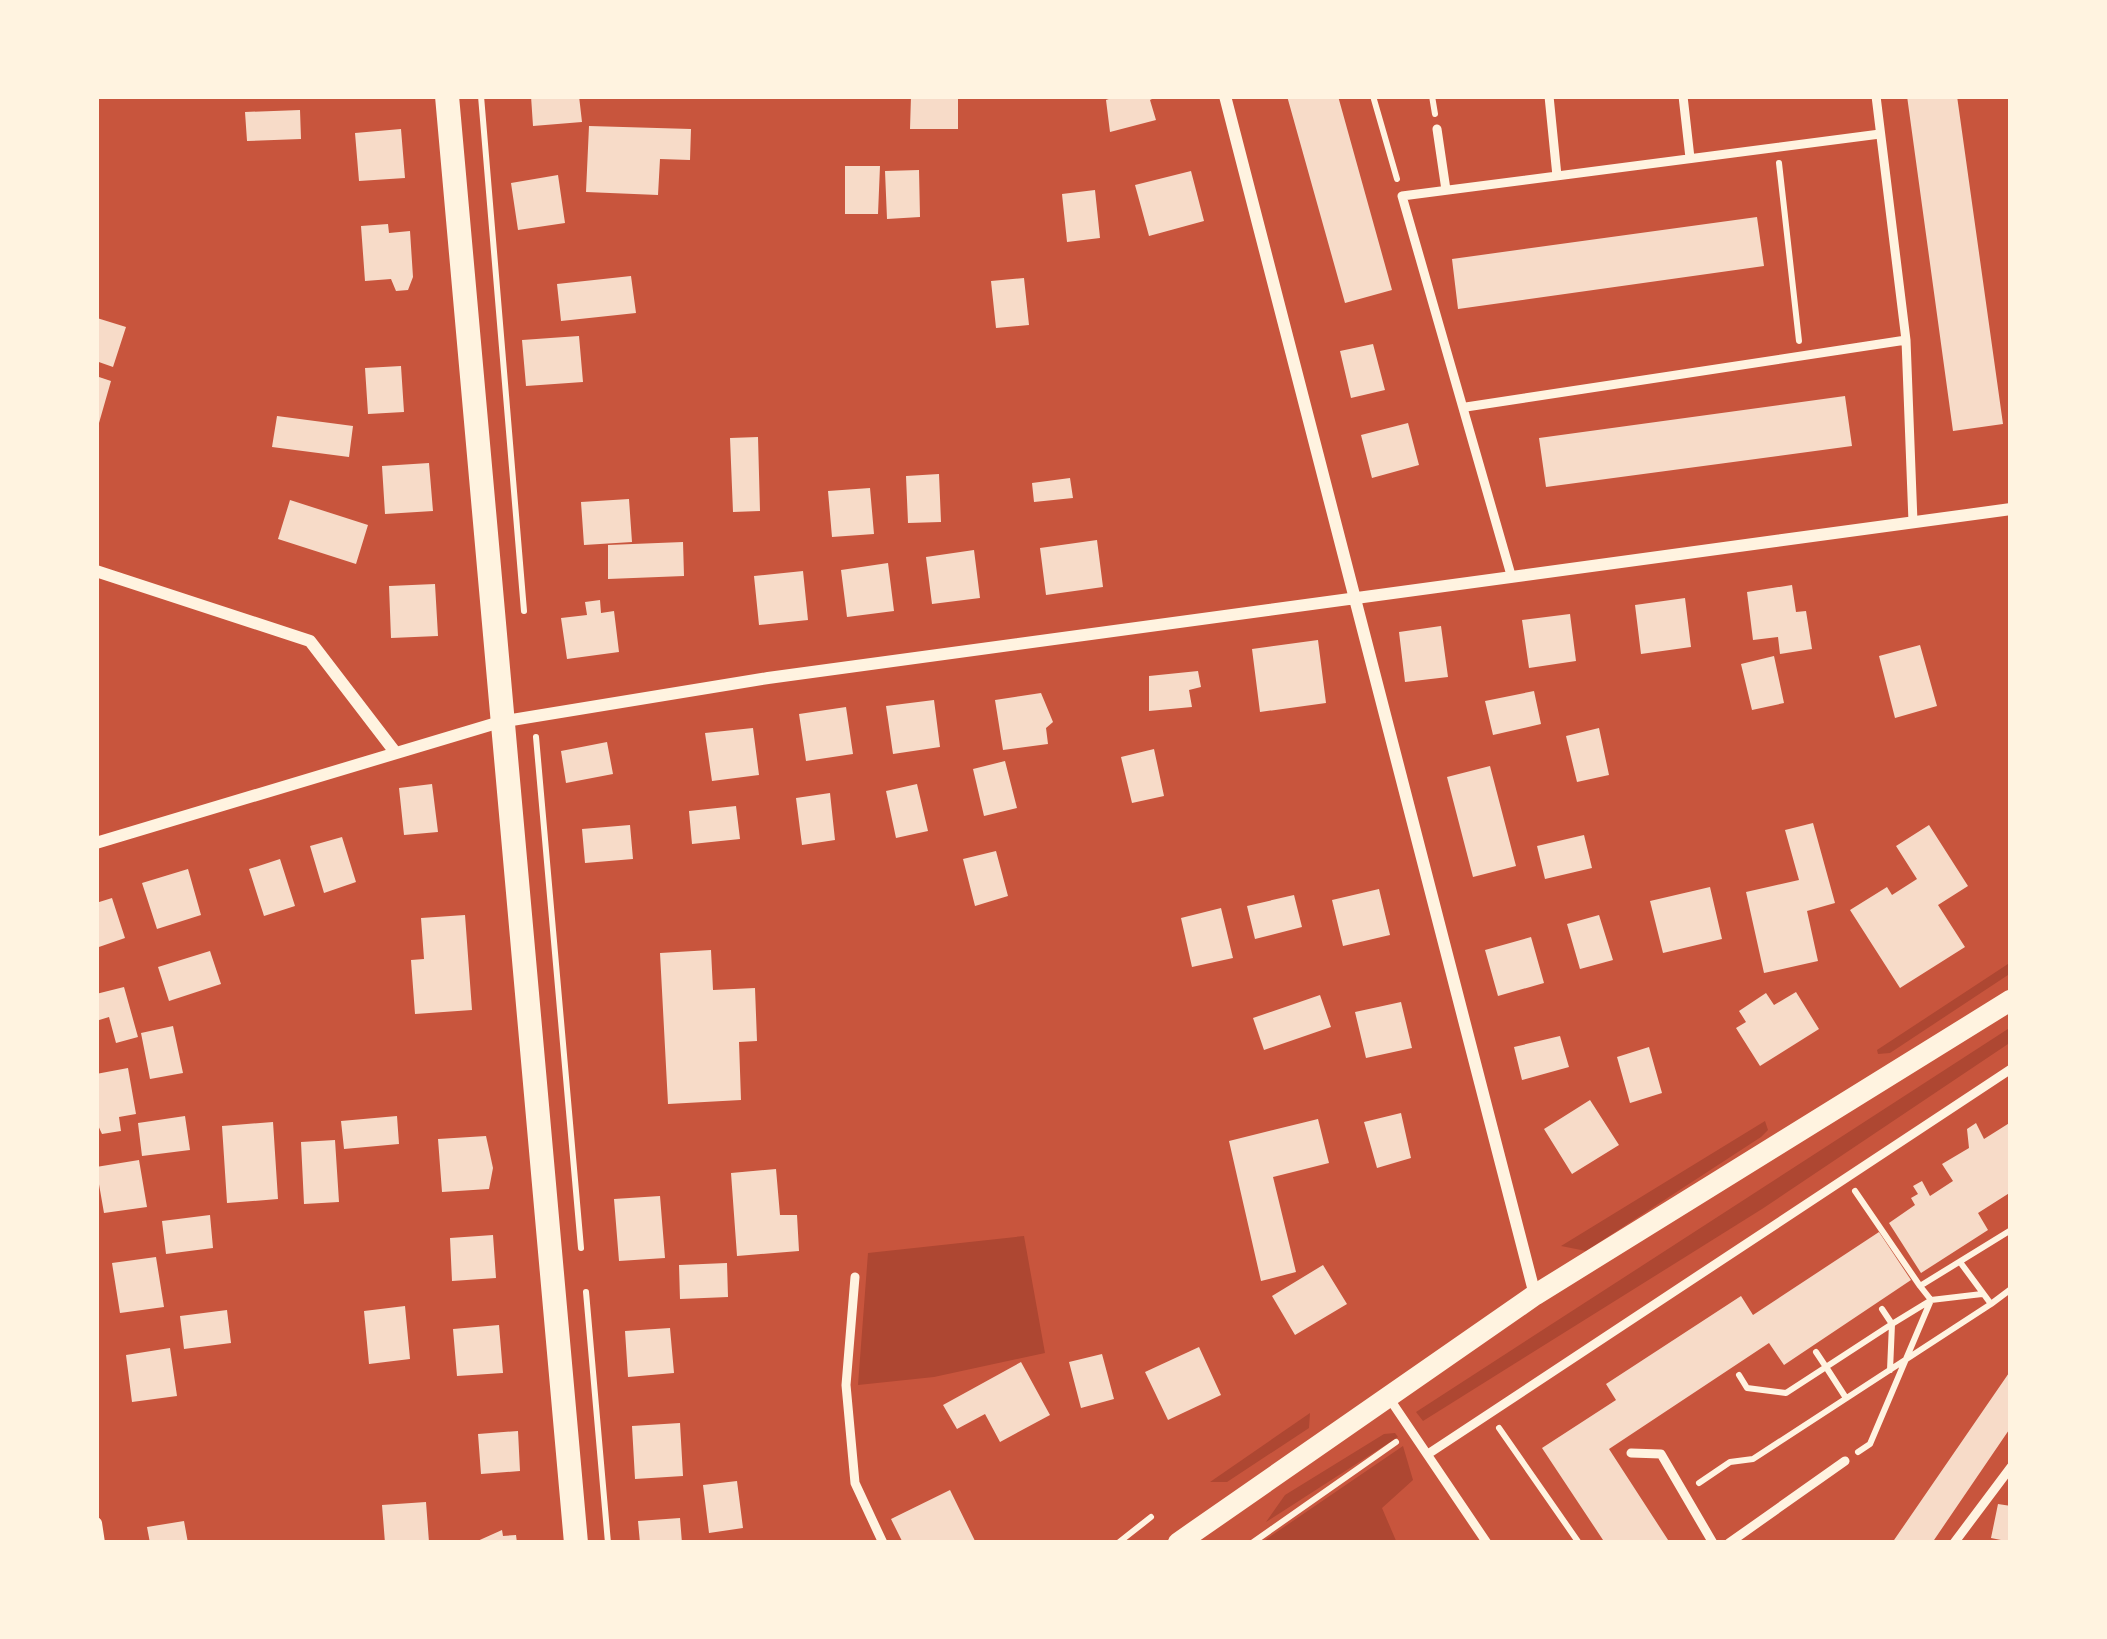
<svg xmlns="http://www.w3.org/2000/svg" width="2107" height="1639" font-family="Inter,sans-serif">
<rect width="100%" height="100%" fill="#c8553d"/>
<path fill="#ae4732" d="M2011,962v11l-121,80 -12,1 -1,-4z
M2011,1027v15l-249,167 -339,212 -7,-9z
M1765,1121l3,9 -7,7 -175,114 -25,-5z
M1024,1236l21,117 -111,24 -76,8 10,-132z
M1310,1413l-1,15 -82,54h-17z
M1395,1433l3,4 -132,85 19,-27 99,-61z
M1403,1446l10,34 -31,28 15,35 -135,-1z"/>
<path fill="#f7dbc8" d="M531,96h48l3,26 -49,4z
M911,96h47v33h-48z
M1117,96h41l-8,4 6,20 -46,12 -4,-32z
M1287,96h51l54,194 -47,13z
M1907,96h50l46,328 -50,7z
M300,110l1,29 -54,2 -2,-29z
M589,126l102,3 -1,31 -30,-1 -2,36 -72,-3z
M401,129l4,49 -46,3 -4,-48z
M845,166h35l-2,48h-33z
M919,170l1,47 -33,2 -2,-48z
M1191,171l13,50 -55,15 -14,-51z
M558,175l7,48 -47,7 -7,-47z
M1095,190l5,48 -33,4 -5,-48z
M1757,217l7,49 -306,43 -6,-50z
M388,224l1,9 21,-2 3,46 -5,13 -12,1 -5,-12 -26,2 -4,-55z
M631,276l5,37 -75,8 -4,-37z
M1024,278l5,47 -33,3 -5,-47z
M97,318l29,9 -13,40 -17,-6z
M579,336l4,46 -57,4 -4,-46z
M1373,344l12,46 -34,8 -11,-47z
M401,366l3,46 -36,2 -3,-46z
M96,376l15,5 -14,49h-1z
M1845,396l7,50 -306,41 -7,-49z
M277,416l76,10 -4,31 -77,-10z
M1408,423l11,42 -47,13 -11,-43z
M758,437l2,74 -27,1 -3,-74z
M429,463l4,48 -48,3 -3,-48z
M939,474l2,48 -33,1 -2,-47z
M1070,478l3,20 -39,4 -2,-19z
M870,488l4,46 -42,3 -4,-46z
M629,499l3,43 -48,3 -3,-43z
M290,500l78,25 -12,39 -78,-25z
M1097,540l6,47 -57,8 -6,-47z
M683,542l1,34 -76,3v-34z
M974,550l6,48 -48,6 -6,-47z
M888,563l6,48 -47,6 -6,-47z
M803,571l5,49 -49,5 -5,-49z
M435,584l3,52 -47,2 -2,-52z
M1792,585l4,27 10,-1 6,38 -32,5 -2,-17 -25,3 -6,-48z
M1685,598l6,49 -50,7 -6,-49z
M600,600l1,13 13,-2 5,41 -52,7 -6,-41 26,-3 -2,-13z
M1570,614l6,47 -47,7 -7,-48z
M1441,626l7,51 -43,5 -6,-50z
M1318,640l8,63 -66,9 -8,-63z
M1920,645l17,61 -42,12 -16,-62z
M1774,656l10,47 -32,7 -11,-46z
M1198,671l3,16 -12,3 3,17 -43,4v-35z
M1534,691l7,33 -48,11 -8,-34z
M1041,693l12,29 -7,6 2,16 -45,6 -8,-50z
M934,700l6,47 -47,7 -7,-48z
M846,707l7,47 -47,7 -7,-47z
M753,728l6,47 -47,6 -7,-48z
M1599,728l10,47 -32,7 -11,-46z
M607,742l6,32 -47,9 -5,-32z
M1154,749l10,47 -32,7 -11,-46z
M1005,761l12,47 -33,8 -11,-47z
M1490,766l26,100 -43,11 -26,-100z
M432,784l6,48 -34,3 -5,-47z
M917,784l11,47 -32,7 -10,-47z
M830,793l5,47 -33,5 -6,-47z
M736,806l4,33 -48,5 -3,-33z
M1813,823l22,80 -28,8 11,50 -54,12 -18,-81 53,-12 -14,-50z
M630,825l3,34 -48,4 -3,-34z
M1929,825l39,61 -30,19 27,42 -65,41 -50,-78 37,-23 5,8 25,-16 -21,-33z
M1584,835l8,33 -47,11 -8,-33z
M342,837l14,45 -32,11 -14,-47z
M996,851l12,45 -33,10 -12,-47z
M280,859l15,47 -31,10 -15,-47z
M188,869l13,46 -44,14 -15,-46z
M1710,887l12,52 -59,14 -13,-52z
M1379,889l11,46 -47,11 -11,-46z
M1294,895l8,32 -47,12 -8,-33z
M112,898l13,40 -29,10v-45z
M1221,908l12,50 -41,9 -11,-49z
M465,915l7,95 -57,4 -4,-54 13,-1 -3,-41z
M1599,915l14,45 -33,9 -13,-45z
M1531,937l13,46 -46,13 -13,-46z
M711,950l2,40 42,-2 2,53 -18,1 2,58 -73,4 -8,-151z
M210,951l11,33 -52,17 -11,-34z
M124,987l14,50 -22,6 -7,-26 -13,4v-27z
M1796,992l23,37 -59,37 -24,-38 10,-6 -7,-11 27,-18 8,12z
M1320,995l11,32 -67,23 -11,-32z
M1401,1002l11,46 -46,10 -11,-46z
M173,1026l10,47 -33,6 -9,-46z
M1560,1036l9,31 -47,13 -8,-33z
M1649,1047l13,46 -32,10 -13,-46z
M128,1068l8,46 -17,3 2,14 -19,3 -6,-13v-47z
M1590,1100l29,45 -47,29 -28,-45z
M1401,1113l10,45 -34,10 -13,-46z
M185,1116l5,34 -48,6 -4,-33z
M397,1116l2,28 -55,5 -3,-28z
M1318,1119l11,44 -56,14 23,95 -35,9 -32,-140z
M273,1122l5,77 -51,4 -5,-77z
M2011,1122v70l-33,21 10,17 -67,43 -32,-50 26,-18 -4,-7 7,-4 -5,-8 9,-5 8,15 23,-15 -11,-17 27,-16 -2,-19 9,-6 8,16z
M486,1136l7,32 -4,21 -47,3 -4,-53z
M335,1140l4,62 -35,2 -3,-62z
M139,1160l8,47 -43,6 -8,-46z
M776,1169l4,46h17l2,36 -62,5 -6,-83z
M660,1196l5,62 -46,3 -5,-62z
M210,1215l3,33 -47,6 -4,-33z
M1879,1232l32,48 -127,85 -15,-22 -160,106 61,94h-65l-63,-95 74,-48 -10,-16 135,-88 12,19z
M493,1235l3,43 -44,3 -2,-43z
M156,1257l8,50 -44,6 -8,-50z
M727,1263l1,34 -48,2 -1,-34z
M1323,1265l24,39 -52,31 -23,-39z
M405,1306l5,53 -41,5 -5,-53z
M227,1310l4,33 -47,6 -4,-33z
M499,1325l4,48 -46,3 -4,-47z
M670,1328l4,45 -46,4 -3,-46z
M1199,1347l22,48 -53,25 -23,-48z
M170,1348l7,48 -45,6 -6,-47z
M1102,1354l12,45 -33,9 -12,-46z
M1021,1362l29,53 -50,27 -15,-28 -28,15 -14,-24z
M2011,1370v57l-79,116h-40z
M680,1423l3,53 -48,3 -3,-53z
M518,1431l2,40 -39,3 -3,-40z
M737,1481l6,47 -34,5 -6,-48z
M950,1490l26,53h-73l-12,-24z
M426,1502l3,40 -44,1 -3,-38z
M1998,1504l13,2v36l-20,-4z
M680,1518l2,25h-42l-2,-22z
M184,1521l4,22h-38l-3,-16z
M502,1530l1,6 13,-1 1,8h-44z"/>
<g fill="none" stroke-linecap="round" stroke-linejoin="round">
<path stroke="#fff3e0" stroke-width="6" d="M481,96l43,515
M1373,96l24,83
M1432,96l3,18
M1779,163l20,178
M536,737l45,511
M1855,1191l65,95 91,-56
M1960,1262l31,42 20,-15
M1920,1286l11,14 51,-6
M586,1292l22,251
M1890,1370l2,-46 36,-22
M1739,1375l8,13 39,5 40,-26 -10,-15
M1846,1398l-20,-31 66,-43 -10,-15
M1499,1428l80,115
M1858,1452l12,-8 61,-144
M1699,1483l31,-21 23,-3 238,-155
M1118,1543l33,-26
M1252,1543l144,-101"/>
<path stroke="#fff3e0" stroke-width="9" d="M1549,96l8,80
M1683,96l7,62
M1876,96l30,244 7,182
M1437,129l9,61
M1466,407l440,-67
M1511,575l-109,-379 478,-62
M855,1277l-9,108 9,98 28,60
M1389,1398l98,145
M1631,1453l30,1 52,89
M1428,1454l583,-385
M1729,1543l116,-82
M1954,1543l57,-76"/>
<path stroke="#fff3e0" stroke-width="12" d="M1225,96l310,1199
M96,571l214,70 85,111
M96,843l404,-121 268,-44 1243,-169
M96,1523l3,20"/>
<path stroke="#fff3e0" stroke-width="21" d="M1178,1543l357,-248 476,-295"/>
<path stroke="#fff3e0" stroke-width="24" d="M447,96l129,1447"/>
</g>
<rect width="2107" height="1639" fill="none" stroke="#fff3e0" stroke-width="198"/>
</svg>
